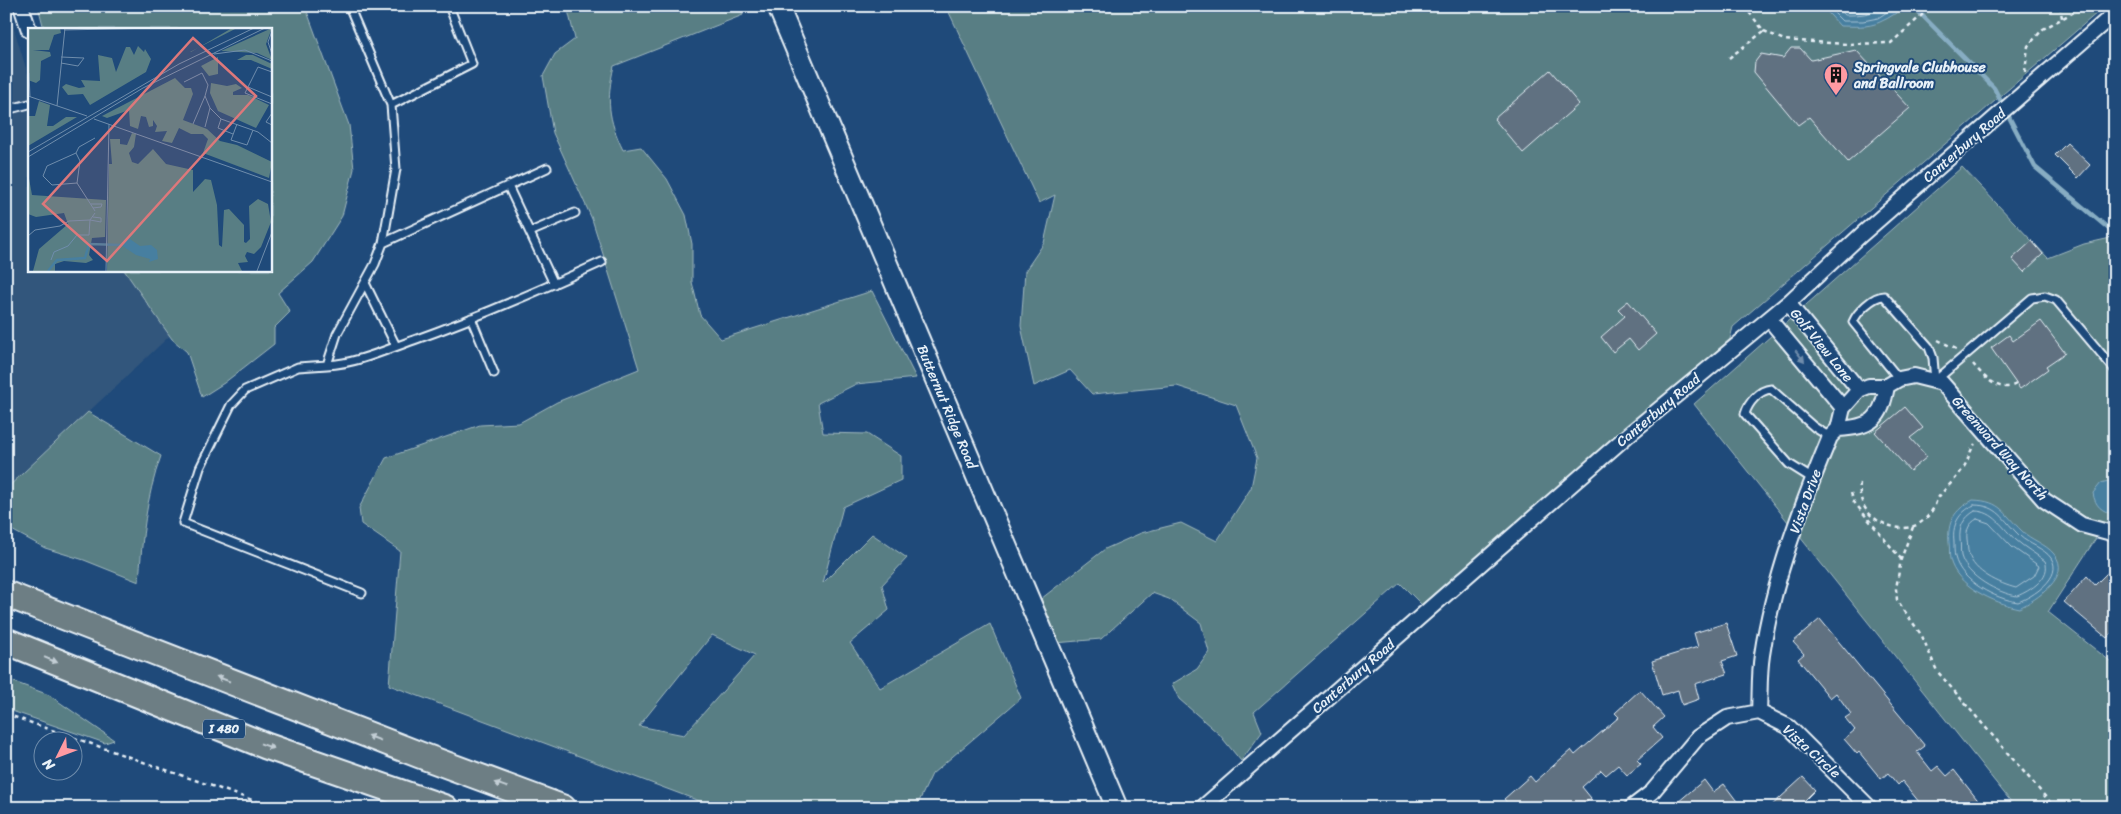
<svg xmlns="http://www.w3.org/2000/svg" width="2121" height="814" font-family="Sriracha,sans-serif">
<rect width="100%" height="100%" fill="#1f4a7a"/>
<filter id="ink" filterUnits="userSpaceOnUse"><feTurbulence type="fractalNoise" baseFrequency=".02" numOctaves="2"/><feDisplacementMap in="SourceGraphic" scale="10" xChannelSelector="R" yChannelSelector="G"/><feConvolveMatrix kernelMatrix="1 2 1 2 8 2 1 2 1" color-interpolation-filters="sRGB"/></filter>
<g filter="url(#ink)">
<path fill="#33567c" d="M7,6l22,72v192h116l32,59 -171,160z"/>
<path fill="#587e84" stroke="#a0b8be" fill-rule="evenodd" d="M38,6h267l44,119 5,44 -12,47 -29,46 -35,31 12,19 -16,16v16l-50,39 -22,14 -15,-45 -15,-13 -48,-69h146v-241h-226z
M567,6h173l3,9 -129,51c-8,34 -6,53 9,84l18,-3 26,32 19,36 6,29v38l8,33 21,24 151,-48 44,87 -60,6 -38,19 5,30 44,1 34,22v24l-58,27 -20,76 49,-49 35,24 -25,27 7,25 -39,33 30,45 110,-64 31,74 -89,76 -16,34h-198l-329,-123 11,-134 -39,-27 -2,-16 27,-50 94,-33 39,-2 38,-21 82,-33 -47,-150 -39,-86 -10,-57 12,-22 20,-15zM712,635l43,20 -71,80 -45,-9z
M946,6h1159l-372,321 -3,12 -308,266 -22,-22 -146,129 8,20 -21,29 -22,-27 -40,-35 -7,-15 25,-15 12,-17 -8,-29 -32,-24 -17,-6 -51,46 -46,4 -18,-41 68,-53 36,-16 40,-10 36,18 34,-53 6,-30 -21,-53 -59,-19 -85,8 -22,-24 -36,16 -13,-60 4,-55 19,-28 11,-48 -16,8z
M1962,167l86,91 36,-14 31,-7v278h-4l-63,97 67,53v143h-99l-322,-404z
M88,412l73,44c-15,42 -19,82 -22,126l-55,-22 -39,-12 -39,-21v-38z
M6,679l43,16 65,45 -9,3 -99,-34z"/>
<path fill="#477fa0" stroke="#87adc3" d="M1822,6h86c-10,5 -18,12 -28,16 -12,6 -27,4 -40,4z
M2115,479v35c-13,-2 -20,-8 -22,-21l8,-10z
M1973,500c29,1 30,13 49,31 9,9 24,13 32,23 19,22 -18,46 -35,54 -25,-5 -63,-22 -69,-49 -1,-5 0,-11 -1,-16 -2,-21 5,-33 24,-43z"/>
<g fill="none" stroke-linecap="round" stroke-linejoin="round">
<path stroke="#a8c3d5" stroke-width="1" d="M1827,6l15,15h21l15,-3 18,-12
M1836,6l9,9c14,0 26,0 38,-9
M1974,505c25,0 29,15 46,31 8,8 24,12 31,22 13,19 -19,39 -33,44 -22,-3 -57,-20 -63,-45 -1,-4 -1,-10 -1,-15 -2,-17 4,-29 20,-37z
M1975,511c20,0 27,17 41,29 9,8 20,14 29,21 7,16 -15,30 -28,35 -19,-3 -50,-19 -56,-40 -1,-5 0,-11 -1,-16 -1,-13 3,-22 15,-29z
M1977,519l12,4 23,24 27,19 -5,10 -18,12c-16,-4 -43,-16 -47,-34 -2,-4 -1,-10 -2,-15 -1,-9 2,-16 10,-20z"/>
<path stroke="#87adc3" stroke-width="4.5" d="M1913,6l81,82 41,79 80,67"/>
</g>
<path fill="#617181" stroke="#e8f1f8" d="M1791,48h9l11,12 45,-10 54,58 -62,54 -39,-45 -11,8 -44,-53 1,-10 6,-8 22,4z
M1550,70l29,34 -56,49 -29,-34z
M2067,143l23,22 -12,13 -23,-23z
M2032,241l11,13 -19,18 -12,-13z
M1628,301l28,33 -18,16 -9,-11 -16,13 -12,-15 24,-21 -7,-7z
M2041,321l24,32 -19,13 2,3 -28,20 -29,-41 18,-13 4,6z
M1905,407l18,21 -13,10 17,19 -17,14 -35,-39z
M2115,565v64l-8,9 -43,-36 23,-26 8,9z
M1820,619l105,127 -8,6 15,19 6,-5 9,10 7,-6 30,38h-60l-22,-27 -4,4 -10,-12 -7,6 -22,-27 -2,2 -13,-15 11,-9 -10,-12 6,-4 -15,-21 -6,5 -32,-39 6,-5 -11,-12z
M1726,623l11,33 -15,5 5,13 -32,10 4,15 -17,6 -4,-15 -16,5 -10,-34 46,-14 -4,-14z
M1640,690l24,27 -11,10 9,11 -25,22 4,4 -14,11 -9,-10 -12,10 -5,-5 -19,17 9,11 -11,10h-69l-7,-9 26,-23 5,6 36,-32 4,5 44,-38 -4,-4z
M1803,777l12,13 -11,11 6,7h-41z
M1704,780l9,12 11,-8 18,24h-71z"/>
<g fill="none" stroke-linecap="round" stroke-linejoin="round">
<defs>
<path id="lane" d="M349,6l42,99 5,64 -13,74 -8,21 -38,70 -10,31c31,-2 58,-15 87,-25 64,-23 127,-50 188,-78
M391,105l81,-41 -23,-58
M6,110l23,-6
M508,186l46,98
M530,232l45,-19
M383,243l164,-75
M365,283l31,63
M471,318l23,55
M327,365l-29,2 -53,23 -14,15 -31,63 -17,55 179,70
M1899,379l-46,-57c4,-10 20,-26 31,-26l45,51 4,11 2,23
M1935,381l97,-83 13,-2 11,4 59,70
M1813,479l-24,-15 -44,-50c3,-11 14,-24 26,-25l43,38 16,10"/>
<path id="street" d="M21,6l8,24
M1788,303l71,87
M1769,319l74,89
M1838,429c34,-2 43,-9 49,-43
M1759,712c1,-18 0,-38 3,-57 11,-75 39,-148 68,-218l8,-8 5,-21 16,-18 10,-4h18l12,-7 15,-3 28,7 102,117 38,25 33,9
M1202,808l426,-373 160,-132 73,-68 254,-222
M1631,808l21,-16 46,-55 29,-19 32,-6 30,15 81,81"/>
<g id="secondary">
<path id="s1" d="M778,6l339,802"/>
</g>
<path id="highway" d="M6,594l414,161 143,53
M6,641l260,105 179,62"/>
</defs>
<use href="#lane" stroke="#e8f1f8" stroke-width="11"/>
<use href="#street" stroke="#e8f1f8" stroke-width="18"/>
<use href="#secondary" stroke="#e8f1f8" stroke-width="24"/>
<use href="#highway" stroke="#e8f1f8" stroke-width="29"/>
<path stroke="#e8f1f8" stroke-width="2.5" stroke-dasharray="4 4" stroke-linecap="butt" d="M1095,6l13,6 9,-6
M2060,6l2,12
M1764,31l20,9 63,4 44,-1 41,-37
M1729,58l35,-27 -20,-25
M2025,72l3,-26 15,-17 42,-23
M1938,340l18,9
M1973,364c10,12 26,30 43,20
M1860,483c-2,14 4,29 17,37 21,12 42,12 56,-11 2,-3 3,-8 5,-11 8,-11 20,-20 27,-33 4,-7 5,-15 10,-21
M1851,493l3,9 47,57
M1913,527l-12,32 -5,30 1,11 25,36 15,35 118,137
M6,714l269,94"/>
<use href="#lane" stroke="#1f4a7a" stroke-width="7"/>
<use href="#street" stroke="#1f4a7a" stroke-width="14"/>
<use href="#secondary" stroke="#1f4a7a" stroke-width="20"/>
<use href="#highway" stroke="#6d7e84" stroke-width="25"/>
</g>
<defs><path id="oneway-solid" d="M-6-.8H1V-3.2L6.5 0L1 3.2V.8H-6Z" transform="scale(1.25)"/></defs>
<use fill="#6f8dac" href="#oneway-solid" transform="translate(1800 356) rotate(51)"/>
<g fill="#c3ced5">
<use href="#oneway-solid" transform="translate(51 660) rotate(22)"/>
<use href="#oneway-solid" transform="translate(223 679) rotate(-159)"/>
<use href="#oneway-solid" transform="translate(374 738) rotate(-159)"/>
<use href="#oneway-solid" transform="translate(267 746) rotate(20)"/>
<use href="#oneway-solid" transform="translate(501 785) rotate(-160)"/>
</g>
</g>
<defs>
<symbol id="building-pin" viewBox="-11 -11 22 30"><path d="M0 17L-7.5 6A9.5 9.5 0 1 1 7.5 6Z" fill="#ff9aa2" stroke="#1f4a7a"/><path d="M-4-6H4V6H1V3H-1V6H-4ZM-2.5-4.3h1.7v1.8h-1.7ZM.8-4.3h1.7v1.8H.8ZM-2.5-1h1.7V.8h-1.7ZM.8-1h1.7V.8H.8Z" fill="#111"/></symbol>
</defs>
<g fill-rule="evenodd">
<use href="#building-pin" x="1822" y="61" width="28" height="38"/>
</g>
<g text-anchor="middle" stroke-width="4" stroke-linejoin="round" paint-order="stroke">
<rect fill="#1f4a7a" stroke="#acbfd2" stroke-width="1" x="203" y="719.5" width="42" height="19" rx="4"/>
<g font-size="12" font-weight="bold" fill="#e8f1f8">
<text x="224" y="733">I 480</text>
</g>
<g font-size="14" font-weight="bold" fill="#e8f1f8" stroke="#1f4a7a" text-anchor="start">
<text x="1854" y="72">Springvale Clubhouse<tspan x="1854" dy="16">and Ballroom</tspan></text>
</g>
<g font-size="14" fill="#e8f1f8" stroke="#1f4a7a">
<text transform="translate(1964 145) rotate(-41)" y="5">Canterbury Road</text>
<text transform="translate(1822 345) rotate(51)" y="5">Golf View Lane</text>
<text dy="5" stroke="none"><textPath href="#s1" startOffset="435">Butternut Ridge Road</textPath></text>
<text transform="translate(1658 410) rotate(-40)" y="5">Canterbury Road</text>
<text transform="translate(2000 448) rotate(48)" y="5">Greenward Way North</text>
<text transform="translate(1805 501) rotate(-70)" y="5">Vista Drive</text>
<text transform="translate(1353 676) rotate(-41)" y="5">Canterbury Road</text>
<text transform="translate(1812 751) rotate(42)" y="5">Vista Circle</text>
</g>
</g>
<g transform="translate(28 28)">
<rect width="244" height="244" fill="#1f4a7a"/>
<path d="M0,0h32l1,5 -7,2 -5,15h-16l17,2 1,4 -10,5 -1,19 -4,3 -8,-3zM204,0h5l-47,24h1zM244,0l-6,16 6,16 -15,-7 -36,-2zM110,18l6,6 1,-3 6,10 -5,13 -56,33 -7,-11 -15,1 -6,-8 4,-3 13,4 6,-1 -4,-7 19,1 -2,-26 14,3 4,14 10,-25h4l4,8zM218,27h7l19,9v5l-21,-9h-14zM190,29v17l-9,2 -8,-10zM147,50l10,10h6l2,6 -10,26 24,9 13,12 17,4 35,17 -3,16 -66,-25 5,-14 -5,-5h-12l-12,-6 -7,15 -10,-2 5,-10 -12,1 2,-6 -4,-6v6l-4,1 -3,-10 -5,-1 -3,13 -8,-3 -1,-16 -22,8 -5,-2zM183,55l16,3 9,-2 6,4 -9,4v3h15l21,10 -13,23 -38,-17 -8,-18zM11,73l11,4 -3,21h6l13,-9h11l-49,29v-30h7zM104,105l4,1 -2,13 -5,6 3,9 6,2 15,-15 13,15 27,6v22l12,-13 6,1 6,25 2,40 3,2 2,-37 5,-1 15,16v17l2,1 4,-4 -1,-33 9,-7 10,5 3,18 -10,25 -7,7 -7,-2 -2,4 3,6 -10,1 4,8h-135l2,-107h3l-2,-25h10v5l7,1zM0,145l4,22 74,5 -1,37 -13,1 -3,17 4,5 -7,3 -22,-2 -9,3v7h-22l6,-22 29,-25 -4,-11 -28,4 -8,-3z" fill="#587e84"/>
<path d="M99,209l13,9 11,-1 6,5 1,9 -9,3 1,-3 -14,-4 -15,-10z" fill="#477fa0"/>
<path fill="none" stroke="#477fa0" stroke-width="2.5" d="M20,243l9,-11 28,-2 4,-14 32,1"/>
<path fill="none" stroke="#6f8dac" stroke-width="1" d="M36,2l94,-2M244,3l-4,11 4,12M186,26l31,-4 27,11M33,35l17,3 6,-8 -23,-1M244,44l-14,-5 -13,26 27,11M1,45l1,24M156,54l18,-9 6,12 -3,11M220,59l24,10M0,68l59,20M29,78l8,-78M244,85l-6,9 6,3M66,91l178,63M193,91l-3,9 15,6M165,96l12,-28 5,12 11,11 37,13 14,11M209,96l-6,16 16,5 6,-15M177,99l5,-19M0,124l151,-88 75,-36M48,125l-29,13 -4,10 9,9 25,-2M48,125l4,8 -3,22M48,125l3,-6 16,-9M0,129l115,-69 122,-60M49,155l18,28M63,176h11l-1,3 -8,1M0,208l7,-6 25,-4 9,-5 21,-1 5,-7M23,232l3,-8 14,-6 9,-11h12l1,-15 11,2v-4l-8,-1M78,243l3,-147M229,243l15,-39"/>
<path fill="#dd787b" fill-opacity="0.15" stroke="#dd787b" stroke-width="2.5" d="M165,10l63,58 -149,165 -64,-57z"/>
<rect width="244" height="244" fill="none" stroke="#e8f1f8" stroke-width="2.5"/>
</g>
<rect width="2121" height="814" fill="none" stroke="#1f4a7a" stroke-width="25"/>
<rect x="12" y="12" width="2096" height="789" fill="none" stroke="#e8f1f8" stroke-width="2" filter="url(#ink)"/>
<g transform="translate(58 756) rotate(228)"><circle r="24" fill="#1f4a7a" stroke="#6f8dac"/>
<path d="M0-4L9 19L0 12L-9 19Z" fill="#ff9aa2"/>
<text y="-8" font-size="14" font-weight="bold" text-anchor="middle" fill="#e8f1f8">N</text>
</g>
</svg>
